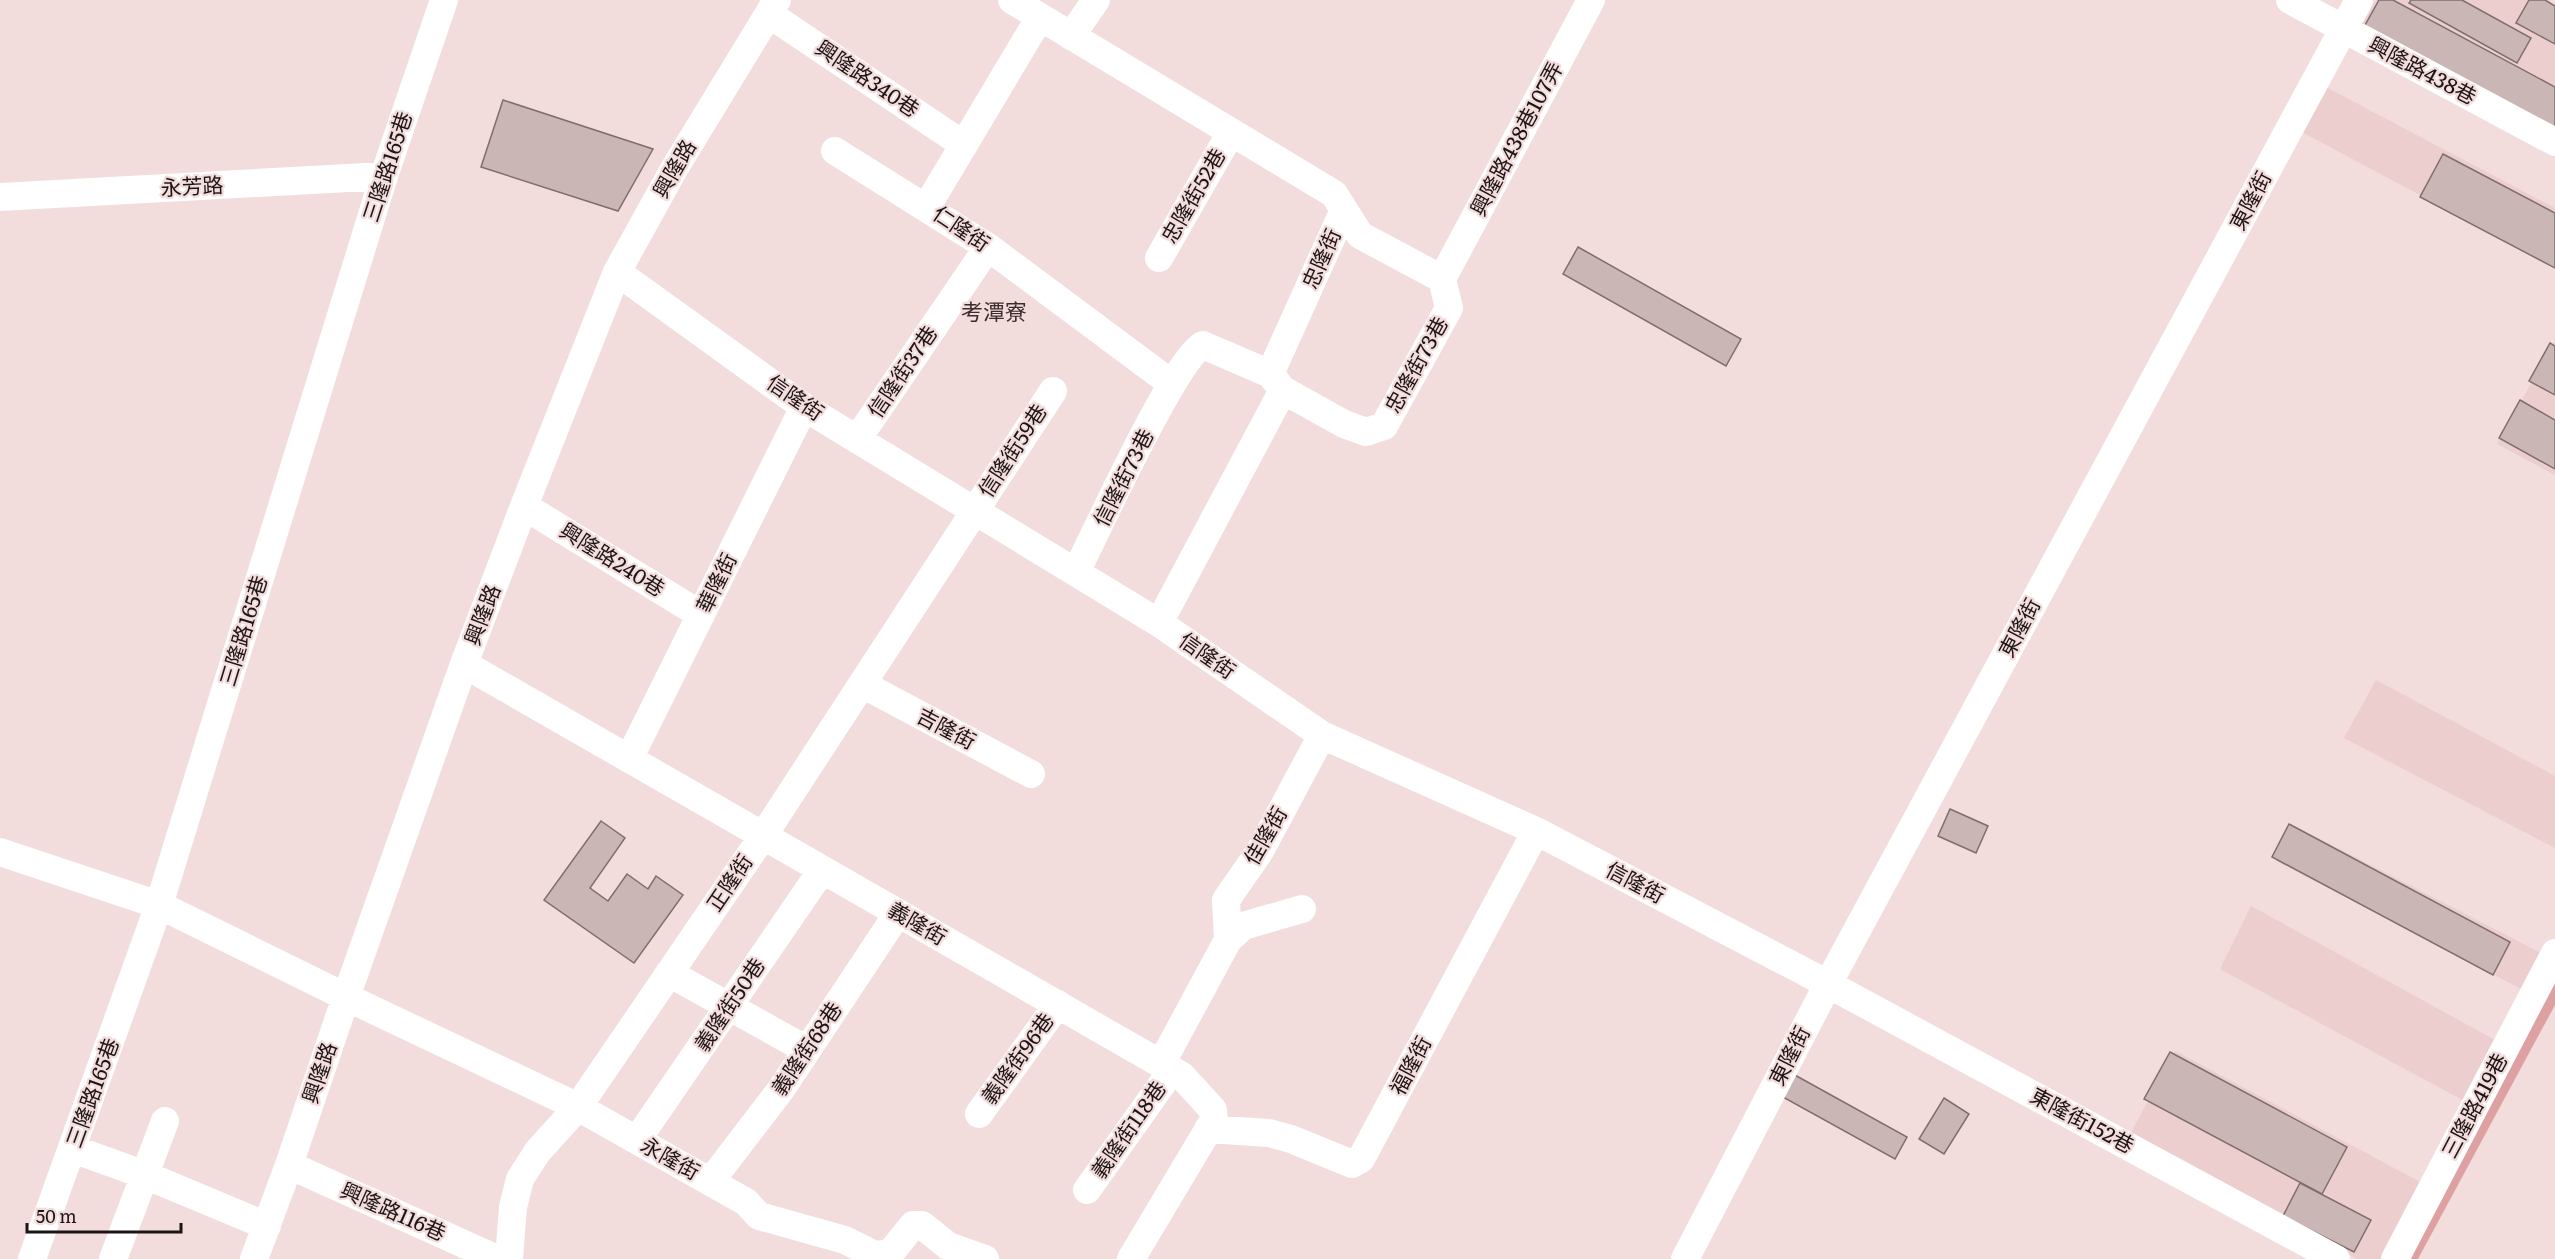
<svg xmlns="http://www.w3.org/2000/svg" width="2555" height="1259" font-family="Literata,'Noto Sans TC',serif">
<rect width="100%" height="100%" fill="#f2dcdc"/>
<path fill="#eccece" d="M2376,0h172l7,4v128l-194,-105z
M2322,85l233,123v59l-257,-137z
M2555,341v134l-58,-31z
M2376,680l179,96v72l-211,-110z
M2295,826l250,129 -20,36 -249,-130z
M2251,906l246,135 -29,62 -248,-134z
M2175,1051l249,133 -41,75h-26l-228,-123z"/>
<path fill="#dea1a1" d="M2555,953v52l-137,254h-23z"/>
<path fill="#cbb6b6" stroke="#806d6d" stroke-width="1.5" d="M2379,0h14l162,87v42l-191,-102z
M2411,0h51l69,38 -14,25 -108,-60z
M2529,0h16l10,6v38l-39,-21z
M503,100l150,49 -35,62 -137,-44z
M2443,154l112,59v55l-135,-71z
M1578,247l163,92 -15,27 -163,-92z
M2550,343l5,3v49l-26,-14z
M2520,400l35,20v49l-56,-31z
M1950,809l38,17 -12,27 -38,-17z
M601,821l24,17 -35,50 18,13 19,-27 21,15 8,-13 27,19 -49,68 -90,-63z
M2289,824l221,118 -17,33 -221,-118z
M2170,1052l177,95 -25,47 -178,-95z
M1793,1074l114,63 -12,22 -114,-63z
M1944,1098l25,16 -25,40 -25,-15z
M2300,1183l71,37 -17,32 -71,-36z"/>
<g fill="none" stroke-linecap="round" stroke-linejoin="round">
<path stroke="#fff" stroke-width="28" d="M1012,0l322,194 10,16 -74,164 13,16 -124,233
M2290,0l265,142
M769,14l195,131
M1071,36l25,-36
M835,151l153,96 184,137
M0,197l384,-21
M926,208l114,-191
M1159,258l71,-124
M617,272l187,135 355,216 163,112 214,96 292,153 508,275
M1442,279l149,-279
M1283,390l61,34 22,8 18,-6 65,-118 -7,-29 -82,-44 -16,-25
M858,438l130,-191
M524,506l177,109
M1076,572c20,-39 98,-212 127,-227l67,29
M464,664l718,412 31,34 1,10 -83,139
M862,684l169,90
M629,759l175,-352
M0,852l159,53 187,92 232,110 168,95 13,14 86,24 28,14 10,1 9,-4 21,-26h9l26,21 37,13
M1228,940l-2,-40 34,-49 62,-116
M669,973l138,77
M1161,1064l67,-124 15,-14 59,-17
M979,1114l79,-110
M1208,1129l61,4 22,6 61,25 9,-5 175,-328
M637,1140l185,-270
M73,1149l72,26 122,51
M289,1165l208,94
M710,1182l72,-94 116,-175
M1087,1190l85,-120
M32,1259l127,-354 225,-729 60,-176
M113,1259l52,-138
M254,1259l35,-94 57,-168 118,-333 60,-158 93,-234 57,-103 103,-169
M509,1259l4,-52 7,-28 18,-28 40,-44 185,-271 290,-445
M1685,1259l143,-275 531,-984
M2395,1259l160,-306"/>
</g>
<g text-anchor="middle" stroke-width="4.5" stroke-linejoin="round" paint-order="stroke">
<g font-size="21" fill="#1d1515" stroke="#f2dcdc">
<text transform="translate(2422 71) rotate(28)" y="7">興隆路438巷</text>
<text transform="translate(867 79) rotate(34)" y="7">興隆路340巷</text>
<text transform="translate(1517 139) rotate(-62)" y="7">興隆路438巷107弄</text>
<text transform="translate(388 167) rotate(-72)" y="7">三隆路165巷</text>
<text transform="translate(675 169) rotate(-60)" y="7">興隆路</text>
<text transform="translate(192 187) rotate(-3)" y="7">永芳路</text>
<text transform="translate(1194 196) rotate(-60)" y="7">忠隆街52巷</text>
<text transform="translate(2251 201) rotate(-62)" y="7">東隆街</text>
<text transform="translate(961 229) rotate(34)" y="7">仁隆街</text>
<text transform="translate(1322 259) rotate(-66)" y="7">忠隆街</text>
<text transform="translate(1417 365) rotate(-61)" y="7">忠隆街73巷</text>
<text transform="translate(903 372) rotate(-56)" y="7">信隆街37巷</text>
<text transform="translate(795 398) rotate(34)" y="7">信隆街</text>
<text transform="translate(1013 451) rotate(-57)" y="7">信隆街59巷</text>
<text transform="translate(1124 478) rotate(-63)" y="7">信隆街73巷</text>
<text transform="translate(612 560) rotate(32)" y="7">興隆路240巷</text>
<text transform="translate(717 583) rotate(-64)" y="7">華隆街</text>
<text transform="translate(483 615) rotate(-69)" y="7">興隆路</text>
<text transform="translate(2020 628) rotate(-62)" y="7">東隆街</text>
<text transform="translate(244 631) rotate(-73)" y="7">三隆路165巷</text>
<text transform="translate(1207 656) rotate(35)" y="7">信隆街</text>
<text transform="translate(946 729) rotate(28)" y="7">吉隆街</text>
<text transform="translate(1266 836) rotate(-60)" y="7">佳隆街</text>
<text transform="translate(730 883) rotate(-56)" y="7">正隆街</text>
<text transform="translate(1635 883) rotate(28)" y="7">信隆街</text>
<text transform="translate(917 924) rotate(30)" y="7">義隆街</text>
<text transform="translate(730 1005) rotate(-56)" y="7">義隆街50巷</text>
<text transform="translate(807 1049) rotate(-56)" y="7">義隆街68巷</text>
<text transform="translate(1790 1056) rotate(-63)" y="7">東隆街</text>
<text transform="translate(1018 1059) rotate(-54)" y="7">義隆街96巷</text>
<text transform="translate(1411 1066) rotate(-62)" y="7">福隆街</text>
<text transform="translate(320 1073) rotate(-71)" y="7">興隆路</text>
<text transform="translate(93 1093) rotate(-70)" y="7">三隆路165巷</text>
<text transform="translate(2475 1106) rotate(-62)" y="7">三隆路419巷</text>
<text transform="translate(2082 1121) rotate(28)" y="7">東隆街152巷</text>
<text transform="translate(1129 1130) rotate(-55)" y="7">義隆街118巷</text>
<text transform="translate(670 1159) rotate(29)" y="7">永隆街</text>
<text transform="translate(393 1212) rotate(24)" y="7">興隆路116巷</text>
</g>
<g font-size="22" fill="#3c2c2c" stroke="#f2dcdc">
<text x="994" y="320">考潭寮</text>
</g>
</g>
<path d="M27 1223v9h154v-9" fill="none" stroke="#1d1515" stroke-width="3"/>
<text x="36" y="1223" font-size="18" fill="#1d1515" stroke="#f2dcdc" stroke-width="4.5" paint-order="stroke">50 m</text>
</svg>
